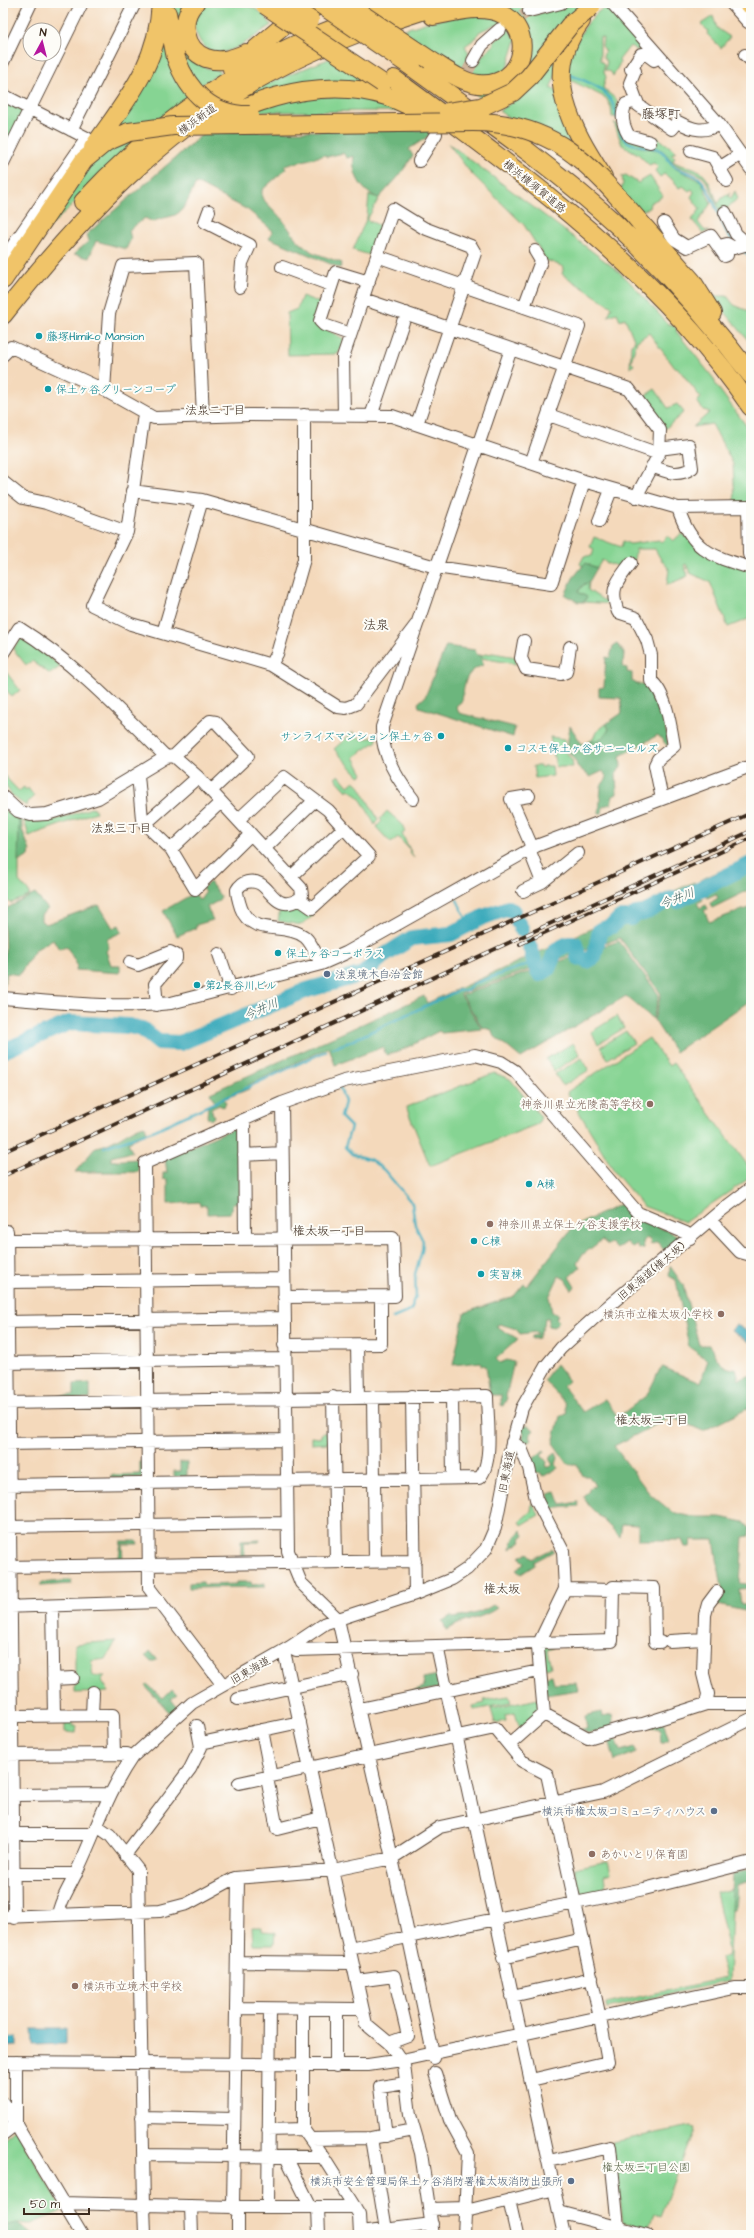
<svg xmlns="http://www.w3.org/2000/svg" width="754" height="2238" font-family="'Architects Daughter','Klee One',sans-serif">
<rect width="100%" height="100%" fill="#fdfcf7"/>
<filter id="ink" filterUnits="userSpaceOnUse"><feTurbulence type="fractalNoise" baseFrequency=".025" numOctaves="2"/><feDisplacementMap in="SourceGraphic" scale="8" xChannelSelector="R" yChannelSelector="G"/><feConvolveMatrix kernelMatrix="1 2 1 2 8 2 1 2 1" color-interpolation-filters="sRGB"/></filter>
<filter id="wash" filterUnits="userSpaceOnUse"><feTurbulence type="fractalNoise" baseFrequency=".012" numOctaves="4" result="noise"/><feDisplacementMap in="SourceGraphic" scale="16" xChannelSelector="R" yChannelSelector="G"/><feGaussianBlur stdDeviation="0.9" result="paint"/><feColorMatrix in="noise" values="0 0 0 0 0 0 0 0 0 0 0 0 0 0 0 0 0 1.4 0 .05"/><feComposite in="paint" operator="in"/></filter>
<g filter="url(#wash)">
<rect width="100%" height="100%" fill="#f4d9bb"/>
<path fill="#86d493" stroke="#607f58" fill-rule="evenodd" d="M172,3h17l7,59 11,6 11,2 2,3 -22,14 -12,-18z
M203,3c28,0 55,-3 68,22 -32,23 -69,52 -79,-9z
M511,3h28l-12,3 4,10 43,-13h15l-13,10 -22,23 -31,45 -17,12 -18,10 -18,-13c39,6 73,-25 55,-64 -4,-10 -14,-15 -22,-21z
M607,6l42,46h-9l-10,-6 -11,14 1,3 -7,13 -2,-4 -6,-2 2,-8 -4,-5 2,-7 -3,-4 1,-8 -3,-1v23l4,4v8l2,5 -3,11 14,12 2,17h-7l-1,-10 -5,-9 -40,-20c2,-24 19,-61 41,-72z
M466,14l36,5 14,21 -10,31 -32,8 -75,-48 29,-9zM496,24l7,11 -10,7 2,2 -13,12 -3,8 -12,-7 2,-4 -4,-7 11,-8 3,-6z
M713,16l4,12 13,9 -9,11 -14,-14 1,-3 -7,-7z
M163,34l26,61 -31,27 -43,8z
M564,42l-7,31 -7,15 6,2 23,63 -64,-31 -16,-11 25,-17z
M331,58l40,27 -137,17 27,-16z
M364,96l44,15 -166,1 52,-15z
M3,101l21,10 -21,43z
M614,123h2l7,16 13,7 22,4 6,4 12,15 25,12 10,22 -13,19 6,8 5,1 -6,2 -11,-13 8,-11 -9,-12 3,-5 -2,-3 -3,2 -6,-5 -4,2 -5,-7 -10,-7 -4,3 -5,-6 3,-4 -4,-4 -5,2 -11,-11 -16,-9z
M619,128l28,16 10,2v-9l20,15 -6,2 4,3 -2,4c6,4 11,5 18,6 17,5 21,22 27,37l4,-6 8,-5 -2,3 3,2 4,-7 3,8c-8,4 -10,11 -17,14 -6,-10 -10,-28 -18,-36 -9,-7 -17,-6 -25,-11 -8,-4 -10,-13 -18,-17 -17,-8 -31,4 -41,-21z
M133,136l-4,12 -91,91 60,-84z
M448,143l165,124 14,12 41,45 5,1 4,4 -1,2 38,48 2,6 35,47v71h-16l-2,-39 -21,-40 -19,3 17,-15 -7,-2 -6,-9 4,-3 -24,-31 -2,1 -26,-35 -12,8 -6,20 3,4 -4,3 1,-24 4,-2 -10,-24 -5,2 -3,-7 -9,3 4,-9 -50,-33 2,-7 -18,-7 -22,-35 -54,-53z
M626,175l12,8 12,-7 13,20 -13,7 -1,5 -12,5 -17,-20 3,-10 -1,-7z
M369,195l10,3 -12,22 14,6 -8,30 -20,-6 14,-33z
M302,296l19,7 -6,20 29,16 -6,15 -50,1 -1,-42 10,-4z
M712,296h15l7,9 17,7v32z
M655,389l13,19 9,-4 7,8 -19,17 -22,-32z
M681,534l70,37v47l-23,9 -18,-45 -20,-9 -4,-9 -2,1 4,11 -21,9 2,-16 -9,-11 -5,-9h-19l-2,10 -17,15 2,-7 -7,-3 -1,1 -9,-5 -5,8 -12,-5 -3,3 -2,-2 4,-8h8l2,-7 -4,-2 4,-10 27,10 2,-6 7,3 29,-4 2,2 7,-6 5,5z
M589,582l-1,8 15,10 8,-1 2,5 -29,-2 2,-5 -8,-5 5,-7z
M21,638l40,28 -11,8 -18,-13 -6,4 -13,-16z
M493,653l23,4v7l-35,-6v-3z
M3,668l17,22 -8,7 -9,-11z
M606,724l3,5c-4,10 -13,12 -23,14l7,-4 3,-7z
M353,732l8,7 15,-2 1,4 -23,16 9,17 -4,2 -25,-27z
M550,737l15,2 2,15 5,6 1,7h-17z
M533,766h7l3,2v-2h9l1,10 -18,2z
M3,774c6,7 10,11 16,17l5,-4 2,3 2,-2 6,8 -6,6 -1,4c-12,-6 -24,-18 -24,-32z
M339,775l9,11 6,-5 4,3 20,35 -3,6c-6,-11 -15,-32 -27,-36l-1,2 -12,-13z
M94,807l2,5 -67,24 -5,-16c24,6 48,-6 70,-13z
M3,809l16,10v62l10,11v4l-18,7 -8,-5z
M387,811l15,13 3,8 -3,2 12,24 -5,-6 1,-2 -12,-13 -7,6 -15,-16 6,-6 -2,-2z
M298,907l16,8 -13,10 -23,-4 2,-13z
M617,1016l7,12 -26,16 -7,-12z
M626,1031l8,12 -26,16 -8,-12z
M649,1038l20,28 4,-3 78,107v7l-66,45 -42,-16 -27,-32 -49,-82z
M573,1043l7,12 -26,16 -8,-12z
M582,1058l7,12 -26,16 -8,-12z
M494,1073l16,6 31,38 -3,7 -108,42 -24,-59z
M322,1433h7v10l-18,1v-7l9,1z
M532,1502l7,13 -17,10 -2,-4 11,-10z
M116,1641l-10,18 -15,2 2,15h12l-4,3 8,13 -34,1v-49z
M543,1646l10,2 -6,2 4,17 -8,1z
M509,1696l2,7 -37,7 -1,-4 12,-3 -1,-3z
M538,1699l3,12 -21,18 -5,-16 -10,2 1,6 -11,2 -4,-14z
M65,1718h7v8h5l-1,7 -11,-1z
M608,1861l3,12 -7,2 2,16 -21,4 -7,-6 -4,-21z
M733,1889l-4,92 -122,27 -1,-4 119,-26 -4,-21 7,-2 1,-5 -13,-57z
M252,1927h10v4l13,1 -1,13h-21z
M691,2126l4,1 -35,89 -6,-2 -6,15 -25,-7 -11,-80z
M15,2129l49,81 -33,14 -13,-1 -15,3v-87z"/>
<path fill="#6cb67d" stroke="#54704e" d="M429,130l3,4 -23,15 4,7 -14,20 -20,22c-17,-5 -28,-25 -25,-42l-7,2 -4,-5 -16,4 -2,-2 -41,11 2,3 -24,21v8l20,21 15,21 15,12 30,11 -2,5 -71,-30 4,-7 -25,-21 -52,-27c-6,11 -11,30 -24,33 -7,2 -12,2 -19,6l-8,-4 -16,12 2,9 -5,10 -30,-8 -7,17 -15,-4 15,-13 -2,-7 118,-102z
M585,563l12,5 -8,14 -6,3 -5,7 9,5 -3,5h-6l-13,-7 8,-17z
M617,644l7,8 -1,15 4,1v4l5,1v8l5,3 14,1 9,13 9,50 -11,-13 -38,21 1,11 -5,7 1,20 -4,2 -2,8 -8,2 -1,7 -3,1 2,-28 6,-8 -4,-7 -13,6 -13,-11c-1,-7 -5,-8 -8,-14 -3,-7 0,-18 1,-26l12,18c11,-3 22,-3 27,-15l-3,-5 16,-11 -1,-15 -22,-1v-9l5,-1 2,-30 4,1 3,-12z
M446,646l29,4 2,5h4l2,10c-19,8 -18,17 -21,36l-6,5 3,7 56,14 -2,10 -94,-30 -1,-4 7,-6z
M19,819l3,1v9l8,22 -1,5 -11,6z
M751,857v32l-39,19 -2,-5 8,-5 -2,-4 -9,4 -7,-18z
M210,882l11,15 -3,4 -11,6 6,13 -17,5v3l-19,8 -14,-25 31,-18 6,7 5,-7 -3,-5z
M694,882l9,18 -6,3 3,5 6,-3 2,4 -4,1 5,12 42,-15v53l-3,3 3,4v33l-76,52 -21,-32 7,-26 -41,-56 -160,56 22,35 -40,4 -3,-2 -41,21 -12,3 -3,-8 -48,18 -6,-18 -81,38 1,4 -25,10 2,4 -3,4 -4,-2 -8,4 3,8 -3,3 -4,-3 1,-10 7,-4 -5,-10 214,-97 3,7z
M35,894l13,15 -7,6v6l5,3 53,-19 14,23 6,-3 3,7 -15,7 2,9 -3,3 5,14h9v8l-44,-3 1,-5 -10,-18 -8,2 -6,-10 -18,11 -16,25 -12,-2 -4,17 2,-40 -2,-40z
M619,941l40,54 -6,24 -27,-23 -105,62 -28,-23 -1,-5 -10,-3 -20,-32z
M144,1125l2,3 -1,6 -17,8 4,10 -21,5v4l26,-2 2,13h-64l21,-25c19,-3 31,-17 48,-22z
M237,1127l3,2v73l-7,1 -3,10 -23,1v-8l-7,-1 -1,-3 -31,2v-24l-5,-1v-6h4l-2,-15z
M621,1204l12,12 48,21v3l-16,11 -8,-9 -6,3 -1,-5 -4,-2 -3,4 1,6 -5,1 -2,-4 -5,3 -5,-6 -10,7 -6,-6 -3,2 -6,-5 -20,15 -5,8 3,4 -11,10 6,10 -3,3 -7,-11 -6,-3 -10,21 3,15 6,3 -2,3 3,3 -5,6 -6,-1 1,-8h-4l-1,7 -6,13 -6,1v-3l5,-1v-3l-17,2 -4,-5 -16,-5 -4,2 22,13 -22,20 4,4 7,-3 7,2 -8,34 1,2 -4,8 -2,-1v-10h-11l-4,-29 -5,-1v-3l-28,3 11,-52 50,-17 10,-12 3,2 46,-59z
M670,1266l13,19 16,60h11c5,12 11,24 26,24l3,11 12,-5v32l-48,24 -32,-14 -57,29 35,47 23,19 20,5h28l24,5 6,7 -1,7 -6,1 -3,46 11,2v3l-12,1 2,15h7l2,8 -38,-8 10,-16 -8,-48h-23l-1,7h-5l-3,-7h-44v-15l-16,-1 -2,13 -31,-31 -6,-10 6,-5v-3l6,-2 -6,-10h-6l-6,-12h-9l-15,-21 7,-27 7,-2 -2,-11 -21,-23 12,-16 13,17 -6,5 20,26 22,-13 13,18 29,-22 13,-26 3,-2 37,16 8,-23 -19,-13 -13,-67 -7,-4z
M90,1383v16h-30l-1,-3 15,-1v-11z
M522,1425h6l6,5 -5,6 2,4 -4,3 -5,-3 2,-7 -4,-2z
M544,1450l1,2 -4,3 6,7 -1,5h4l3,-3 -4,-6 7,-5 2,5 -2,6 2,4 -14,8 -5,-4 -4,2 -6,-17 5,1z
M140,1462h4v16h-33v-3l29,-1z
M180,1462h7v14l-13,1v-6h6z
M556,1492l5,13 17,-3 1,4 -31,3 -5,-7 6,-3 -1,-5z
M521,1530l3,5 -4,3 2,3 -12,8 4,-11z
M260,1540l-1,2h-15l1,14h14l-1,3 -17,-1v-17z
M121,1541h16l1,3h-16l1,16 -22,1v-2l18,-2z
M552,1549l2,2 -20,11 1,3 -14,9 -5,-4 9,-6 -5,-7 8,-5 4,7z
M71,1580v4l-30,2v-3z
M203,1582l1,3 33,-1v-2h14l1,3 13,-2v4l-76,1v-5z
M493,1605l4,3c-15,11 -35,12 -51,22l-4,-9 9,-5 2,2c15,-2 28,-5 40,-13z
M150,1651l7,8 -2,3h-4l-6,-6z
M438,1675l3,13 -36,5 19,-6 -1,-9z
M552,1675l2,9 22,-1 2,7 -32,5 -2,-18z
M147,1684l16,14 9,-9 5,5 -6,5 6,8 -6,7 -26,-28z
M601,1712l1,5 10,-2 2,11 -25,8 -9,-5h7l-2,-13z
M663,1722l6,17 -8,4 -1,-14 -11,-2z
M616,1738l5,13 14,-4 1,5 -21,9 -6,-21z
M751,1868v13l-14,4 -2,25h-4l2,-36z
M18,2223l14,12h-29v-9z"/>
<path fill="#3eabbc" stroke="#3c6a6d" d="M736,1324l15,10v9l-20,-12z
M32,2029h34v15l-33,1z
M17,2037v9l-14,1v-9z"/>
<g fill="none" stroke-linecap="round" stroke-linejoin="round">
<path stroke="#3eabbc" stroke-width="2.5" d="M568,74c26,11 44,14 49,44
M620,131c6,18 23,13 38,18 9,4 10,14 19,19 8,5 18,5 24,12 14,15 18,47 33,62
M742,250l9,7
M457,900l12,24
M332,1048l15,-5 110,-52 10,-1 6,-6 61,-22
M339,1085l6,17 -4,15 10,10 -6,20 7,7 19,6 13,10 28,33 3,22 8,16 -1,10 -7,23 1,22 -3,5 -1,9 -19,8
M104,1147l51,-17 171,-79"/>
<path stroke="#3eabbc" stroke-width="16" d="M518,922l4,8
M530,947c4,9 3,18 10,27l8,-5 8,-19 12,-6h8l2,13 9,4 7,-4 6,-27 12,-4 8,-8h11l5,-4 8,-1 29,-15 4,3 74,-37
M3,1051l66,-28 60,3 13,3 16,13 22,1 127,-53 56,-16 19,-17 30,-19 39,-4 30,-16 27,-10 5,3"/>
</g>
</g>
<g filter="url(#ink)">
<g fill="none" stroke-linecap="round" stroke-linejoin="round">
<path stroke="#cfb69c" stroke-width="12" stroke-dasharray="12 6" stroke-linecap="butt" d="M506,25l23,-14
M451,104l22,-43"/>
<defs>
<path id="minor" d="M612,3l107,121 32,45
M731,3l17,19h3
M529,11l32,-8
M745,55l6,5
M657,58l-3,2 -8,-6h-5l-10,15 4,2 -5,12 8,22 34,24 6,-7c15,8 26,11 41,2
M473,61l9,-16 18,-16
M3,62l28,-59
M3,95l84,43 -84,122
M637,101l-11,3c-6,11 -3,22 3,32l21,6
M71,130l64,-127
M691,151l22,6 14,24
M419,161l17,-27
M3,163l79,-160
M719,168l22,-14
M209,211l-4,11 45,23 -8,18 -2,24
M725,212l11,22 15,13
M664,223l10,16 13,8 24,-11 14,20 2,-1 -4,-10 4,-1 7,4 14,-4
M377,256l16,-47 31,19 47,18 4,7 -58,171
M282,267l49,18
M363,299l266,90 31,41 -1,24 -23,43
M524,307l17,-46 -6,-10
M350,334l-26,-9 -4,-4 16,-49 33,10
M3,355l8,-8 93,43 50,28 94,-3 144,1 192,65 94,27c14,43 33,48 73,60
M104,390l5,-76 14,-48 73,-3 7,153
M144,414l-17,118 -35,73 39,19 140,41 67,42 8,1 10,-4 60,-79
M344,415l-1,-58 34,-101 202,70 -48,137
M549,415l110,39
M371,416l35,-103
M652,466c14,6 26,11 40,2l-3,-23 -30,4
M3,482l20,16 23,5 81,29
M132,491l70,9 234,67 115,17 33,-103
M678,508l70,-1 1,47
M599,521l12,-31
M631,563c-14,19 -22,25 -13,49l18,6 11,22 4,15v26c15,11 20,47 23,65l-16,13 -3,6 7,34
M163,633l39,-133
M524,641l-3,17 5,11 35,5 5,-2 4,-25
M3,653l16,-25c56,35 100,82 147,129
M271,665l6,-11 27,-95v-144
M174,756l36,-35 6,1 32,34 -37,35
M138,775l4,44 3,5 26,25 24,40 56,-55
M529,796l-18,3 21,48
M3,797l15,14 13,4 16,-1 51,-16 68,-41 8,-1 24,21 103,111 1,7 -3,4c-28,17 -28,-23 -52,-17 -4,1 -8,4 -10,8 0,6 2,12 4,18 10,29 45,14 64,29 7,6 12,19 16,27
M413,799c-16,-20 -32,-46 -31,-72l129,-378
M238,820l46,-43 44,33 41,46 -57,52 -13,-9
M145,824l53,-47
M265,848l49,-47
M171,849l50,-47
M529,849l13,33
M292,876l51,-48
M523,891l19,-9 36,-29
M219,954l12,35
M130,962l8,3 32,-13 6,3v4l-21,25 2,21
M3,998c56,4 113,11 168,5l150,-39 25,-11 190,-107 215,-80
M282,1103l6,448 13,32 37,36 54,239 42,200
M244,1120l1,118
M244,1155l38,-2
M710,1220l30,32 11,3
M7,1231l7,687
M3,1242l4,-2 386,-2 2,58 -111,1
M7,1282l277,-3
M3,1322l281,-4
M284,1345l97,-1v-47
M357,1345l1,52
M3,1363l281,-4
M412,1396l3,198
M452,1396l1,82
M333,1397l3,164
M373,1397l2,164
M3,1403l484,-7c0,19 7,69 -8,82l-476,7
M512,1442l9,6 8,20 7,31 27,52 2,38 -26,54 -1,5 6,66 44,24 41,-12 14,-2 63,-20h45
M3,1444l283,-4
M3,1527l284,-4
M3,1567l412,-6
M565,1589l48,1
M52,1606l2,109
M3,1607l156,-5
M670,1641l33,-2
M437,1646l122,566 88,23
M290,1647l6,3 316,-9 1,-54 41,1 1,54h5
M284,1651l82,373 23,19 15,22 6,50 11,38 12,82
M53,1679l20,-1
M223,1685l-74,-97 -4,-425 137,-60 62,-22 131,-26 26,7 14,9 123,142 48,20 4,5
M238,1699l114,-25
M706,1704l2,-10 -5,-20 2,-59 3,-11 9,-12
M360,1709l179,-38
M92,1715l1,-23
M12,1716l101,-1 1,39
M262,1730l9,47
M201,1743l99,-21
M509,1745l35,-31
M3,1755l124,-1 5,3
M267,1778l10,51 44,-11
M239,1783l256,-55 27,33 25,13 53,244 8,44 -77,18
M13,1795l96,-1
M97,1826l13,9 28,35 6,335 89,2 5,6v22
M13,1834h80
M125,1855l65,-86 11,-22 -4,-21
M14,1874h62
M238,1878l-5,329h122
M58,1915c2,-15 12,-28 18,-42 19,-39 31,-80 56,-116l60,-54 98,-56 36,-24 89,-29 37,-15 15,-10 19,-20 9,-21 15,-77 12,-43 24,-42 15,-18 31,-28 126,-107 33,-25
M3,1917l157,-6 27,-7 48,-26 98,-8 59,-12 48,-31 163,-35 148,-73
M349,1949l295,-60 107,-27
M503,1958l80,-19
M237,1962l115,1
M357,1981l37,-5 14,60 -19,7
M512,1996l80,-18
M237,2008l119,1
M303,2009v120l20,28 36,57 1,21
M3,2062l365,3 34,-5 332,-72h17
M336,2066v-57
M435,2073l15,47 18,33 -4,82
M3,2103l79,132
M142,2117l92,2
M268,2130l35,-1
M3,2134l13,-10v-62
M386,2136l-6,-49 26,-4
M371,2138l15,92
M310,2139l61,-1 43,-8
M143,2155l180,2
M286,2157l25,50
M549,2161l61,-14 8,80
M509,2200l8,35
M62,2203l82,2 1,30
M191,2206l1,29
M268,2207l2,-198
M318,2207l1,28
M430,2209l36,-1
M466,2211l89,-22
M559,2212l5,23
M360,2233l72,-9"/>
<path id="highway" d="M195,3c-16,16 -11,47 11,55 14,5 27,1 40,-5
M747,3l4,2
M167,13l9,45
M581,21c-41,55 -9,107 22,156
M430,60c15,9 31,22 48,24 49,6 62,-64 12,-74 -19,-3 -38,2 -57,6
M412,67c70,51 142,100 206,159 48,46 93,96 133,149
M232,69l55,-46 35,-20
M394,79c128,94 267,195 357,328
M225,116c48,-23 108,-37 161,-20 15,5 29,13 44,20
M93,148c34,-49 65,-83 68,-145
M83,202c60,-65 135,-122 216,-159 34,-15 69,-28 104,-40
M639,221l53,60 20,32
M3,280l81,-120 22,-18 23,-10
M3,315c74,-94 157,-183 264,-241 57,-31 119,-52 180,-71"/>
</defs>
<use href="#minor" stroke="#574436" stroke-width="14"/>
<use href="#highway" stroke="#574436" stroke-width="20"/>
<use href="#minor" stroke="#fff" stroke-width="12"/>
<use href="#highway" stroke="#f0c469" stroke-width="18"/>
<defs>
<path id="rail" d="M520,944l231,-106
M3,1152l748,-339
M3,1176l748,-345"/>
</defs>
<use href="#rail" stroke="#3b2a1e" stroke-width="4"/>
<use href="#rail" stroke="#fdfcf7" stroke-width="2.5" stroke-dasharray="8" stroke-linecap="butt"/>
<defs>
<path id="highway-bridge" d="M285,3l25,17
M319,3l93,64
M345,3l85,57
M265,5l117,78
M176,58c12,34 36,58 74,57
M448,112l33,-5 32,-15 16,-15 41,-52 21,-18
M129,132l44,-6 300,-4c81,0 117,42 166,99"/>
</defs>
<use href="#highway-bridge" stroke="#574436" stroke-width="20" stroke-linecap="butt"/>
<use href="#highway-bridge" stroke="#f0c469" stroke-width="18"/>
</g>
</g>
<g fill="#0f9aa8" stroke="#fdfcf7" stroke-width="1.5">
<circle cx="39" cy="336" r="4"/>
<circle cx="48" cy="389" r="4"/>
<circle cx="441" cy="736" r="4"/>
<circle cx="508" cy="748" r="4"/>
<circle cx="278" cy="953" r="4"/>
<circle cx="197" cy="985" r="4"/>
<circle cx="529" cy="1184" r="4"/>
<circle cx="474" cy="1241" r="4"/>
<circle cx="481" cy="1274" r="4"/>
</g>
<g fill="#5c6f8a" stroke="#fdfcf7" stroke-width="1.5">
<circle cx="327" cy="974" r="4"/>
<circle cx="714" cy="1811" r="4"/>
<circle cx="571" cy="2181" r="4"/>
</g>
<g fill="#8d6e63" stroke="#fdfcf7" stroke-width="1.5">
<circle cx="650" cy="1104" r="4"/>
<circle cx="490" cy="1224" r="4"/>
<circle cx="721" cy="1314" r="4"/>
<circle cx="592" cy="1854" r="4"/>
<circle cx="75" cy="1986" r="4"/>
</g>
<g text-anchor="middle" stroke-width="4" stroke-linejoin="round" paint-order="stroke">
<g font-size="11" fill="#3b2a1e" stroke="#fdfcf7">
<text transform="translate(197 119) rotate(-36)" y="4">横浜新道</text>
<text transform="translate(535 186) rotate(39)" y="4">横浜横須賀道路</text>
<text transform="translate(651 1271) rotate(-40)" y="4">旧東海道(権太坂)</text>
<text transform="translate(506 1472) rotate(-79)" y="4">旧東海道</text>
<text transform="translate(250 1670) rotate(-30)" y="4">旧東海道</text>
</g>
<g font-size="11" fill="#0d838f" stroke="#fdfcf7" text-anchor="start">
<text x="47" y="340">藤塚Himiko Mansion</text>
<text x="56" y="393">保土ヶ谷グリーンコープ</text>
<text x="433" y="740" text-anchor="end">サンライズマンション保土ヶ谷</text>
<text x="516" y="752">コスモ保土ヶ谷サニーヒルズ</text>
<text x="286" y="957">保土ヶ谷コーポラス</text>
<text x="205" y="989">第2長谷川ビル</text>
<text x="537" y="1188">A棟</text>
<text x="482" y="1245">C棟</text>
<text x="489" y="1278">実習棟</text>
</g>
<g font-size="11" fill="#4e5e75" stroke="#fdfcf7" text-anchor="end">
<text x="335" y="978" text-anchor="start">法泉境木自治会館</text>
<text x="706" y="1815">横浜市権太坂コミュニティハウス</text>
<text x="563" y="2185">横浜市安全管理局保土ヶ谷消防署権太坂消防出張所</text>
</g>
<g font-size="11" fill="#785e54" stroke="#fdfcf7" text-anchor="start">
<text x="642" y="1108" text-anchor="end">神奈川県立光陵高等学校</text>
<text x="498" y="1228">神奈川県立保土ケ谷支援学校</text>
<text x="713" y="1318" text-anchor="end">横浜市立権太坂小学校</text>
<text x="600" y="1858">あかいとり保育園</text>
<text x="83" y="1990">横浜市立境木中学校</text>
</g>
<g font-size="11" fill="#525d41" stroke="#fdfcf7">
<text x="646" y="2171">権太坂三丁目公園</text>
</g>
<g font-size="12" fill="#3b2a1e" stroke="#fdfcf7">
<text x="215" y="414">法泉二丁目</text>
<text x="121" y="832">法泉三丁目</text>
<text x="329" y="1235">権太坂一丁目</text>
<text x="652" y="1424">権太坂二丁目</text>
<text x="502" y="1593">権太坂</text>
</g>
<g font-size="12" font-style="italic" fill="#3c5e5d" stroke="#fdfcf7">
<text transform="translate(677 898) rotate(-20)" y="4">今井川</text>
<text transform="translate(261 1009) rotate(-23)" y="4">今井川</text>
</g>
<g font-size="13" fill="#3b2a1e" stroke="#fdfcf7">
<text x="661" y="118">藤塚町</text>
<text x="376" y="629">法泉</text>
</g>
</g>
<rect width="754" height="2238" fill="none" stroke="#fdfcf7" stroke-width="16"/>
<g transform="translate(42 42) rotate(7)"><circle r="19" fill="#fdfcf7" stroke="#afa8a0"/>
<path d="M0-3L7 15L0 10L-7 15Z" fill="#b5179e"/>
<text y="-6" font-size="11" font-weight="bold" text-anchor="middle" fill="#3b2a1e">N</text>
</g>
<path d="M24 2208v6h65v-6" fill="none" stroke="#3b2a1e" stroke-width="2"/>
<text x="30" y="2208" font-size="12" fill="#3b2a1e" stroke="#fdfcf7" stroke-width="3" paint-order="stroke">50 m</text>
</svg>
